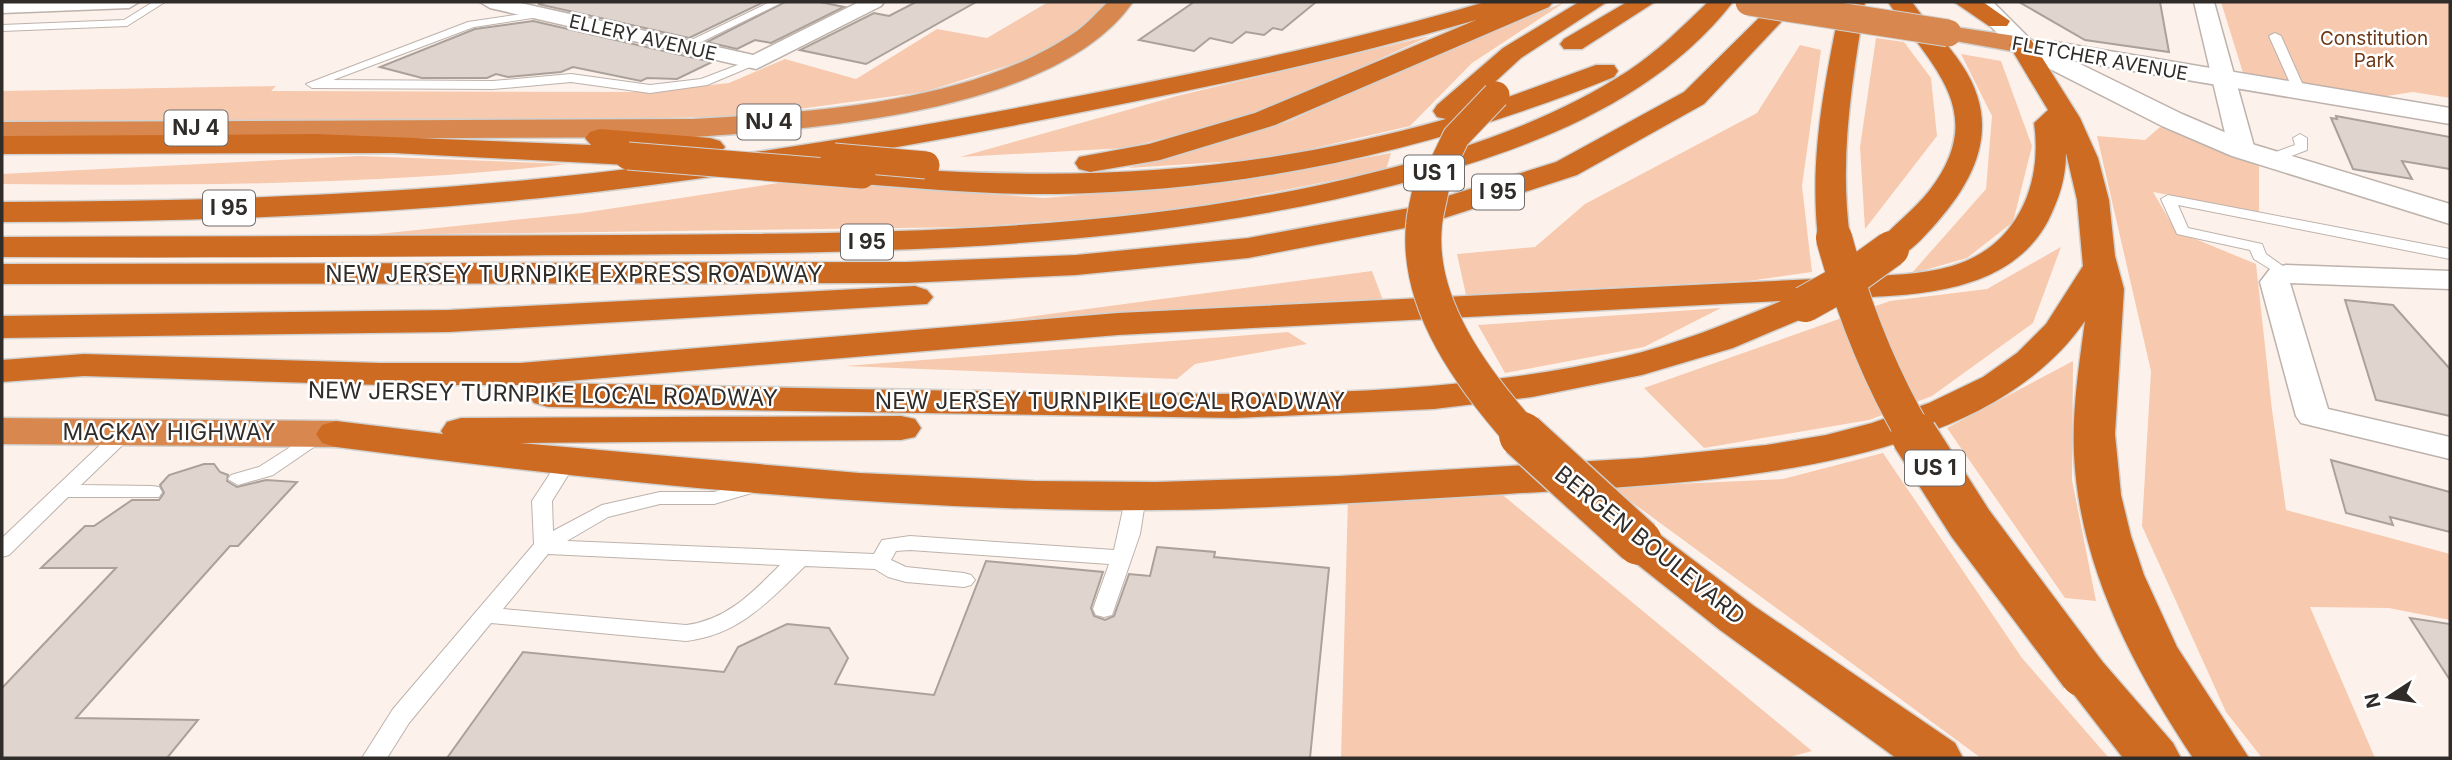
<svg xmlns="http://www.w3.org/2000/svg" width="2452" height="760" font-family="Inter,sans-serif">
<rect width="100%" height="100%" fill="#fdf2eb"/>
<path fill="#f7c9ae" d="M1048,2h58l-5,9 -53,42 -124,39 -177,24 -198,5h-547v-30l274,-5 -5,5 373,1 85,-9 56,-24 71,20 81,-50 50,9z
M1565,2l-93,61 -62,63 -143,33 -139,9 159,-46 127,-58z
M2221,2h229v96l-37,-6 -33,5 -136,-21z
M1430,36l-177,80 -128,32 -165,9 217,-61z
M1876,38l28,4 27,36 6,58 -72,93 -5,-82z
M1800,45l21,5 -19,136 10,86 -64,9 -282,14 -9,-41 78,-7 50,-43 172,-91z
M1961,54l40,7 31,85 -19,76 -46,36 -56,16 75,-85 6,-73z
M2160,127l99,39v46l-106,-20 23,39 80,33 16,146 14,100 164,44v66l-61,-12 -79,-1 65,151h-113l-36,-46 -84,-186 9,-155 -54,-235 48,4z
M1391,153l-5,17 -220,43 -193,14 -605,8 214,-22 216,-33 247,18 194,-17z
M360,156l207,8c-187,21 -377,22 -565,20v-10z
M2061,247l-28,76 -101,73 -63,24 -165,28 -60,-60 246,-87 97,-12z
M1372,271l12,32 -409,21z
M1721,308l-77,39 -139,26 -27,-48z
M1288,332l19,12 -112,20 -18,15 -332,-13z
M2073,361l-1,119 24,121 -31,-3 -118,-170z
M1883,453l139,205 87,100h-128l-370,-271 172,-8z
M1493,487l319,264 -26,7h-445l7,-261z"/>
<path fill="#dfd4ce" stroke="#aba19b" stroke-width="2" d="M545,2h219l-75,36 -151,-34z
M785,2h35l24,5 -73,36 -16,-3 -18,9 -30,-7z
M916,2h60l-110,62 -66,-14 74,-37 15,3z
M1194,2h122l-34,28 -9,-2 -9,7 -18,-3 -14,11 -22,-5 -16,13 -55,-11z
M2019,2h141l9,50 -84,-12z
M533,21l179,41 -35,17 -30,-1 -6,3 -68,-14 -12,5 -53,5 -12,-3 -9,4h-65l-42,-11 95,-38z
M2336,116l114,21v32l-48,-8 10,18 -59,-10 -22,-51 6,1z
M2345,300l48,5 57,64v47l-74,-16z
M2331,460l119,32v40l-60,-15 3,8 -47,-12z
M204,464h10l6,8 8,3 -1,6 10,6 29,-7 31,2 -59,64h-8l-154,172 122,2 -31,38h-165v-70l114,-120h-75l44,-42h9l38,-26h27l5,-7 -4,-8 9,-10z
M1157,547l58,5 -1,5 115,11 -19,190h-863l76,-106 201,20 14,-25 49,-23 42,4 19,30 -13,26 99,11 52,-134 117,11 -12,36 3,8 11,4 9,-4 15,-42 21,2z
M2410,618l40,6v56z"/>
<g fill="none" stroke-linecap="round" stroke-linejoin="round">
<defs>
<path id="service" d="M153,2h12l-38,24 -125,5v-6l122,-5z
M770,2h13l-94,46 -10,-2z
M541,11l5,3 -1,2 -71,11 -141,53 160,1 78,-7 79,11 51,-6 55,-21 6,4 -55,23 -57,8 -79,-11 -78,7 -181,-1 -6,-4 162,-62z
M2275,33l6,3 25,56 -2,3 -10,-3 -25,-56z
M2300,134l7,4v12l-32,12h-10v-6l30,-11 -2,-7z
M2168,195l282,54v10l-272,-54 10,23 74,16 4,10 28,20 -8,5 -32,-20 -4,-9 -73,-16 -16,-35z
M126,425l9,6 -2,4 -52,50 71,1 7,1 3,5 -3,5h-91l-59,58 -7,2v-19l117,-111z
M320,428l7,2 2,4 -2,4 -54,37 -35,10 -10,-6 3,-4 28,-8z
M566,458l9,6 -23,37 1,30 49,-26 58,-13h54l45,-13 7,2 3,4 -3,4 -52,15h-54l-52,13 -41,24 307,13 8,-14 28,-4 204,14 12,-54 3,-5h14l3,5 -6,38 -28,81 -8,2 -8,-2 -3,-6 16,-45 -199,-14 -14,1 -5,9 15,7 58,6 7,2 4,5 -4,5 -7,2 -58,-5 -18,-5 -13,-8 -70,-3c-36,35 -66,69 -119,75l-195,-18 -82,100 -22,35h-25l31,-49 141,-165 -2,-43 27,-41zM548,554l232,11c-27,27 -53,55 -94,60l-183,-16z"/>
<path id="minor" d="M2,2h137l-10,6 -127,5z
M480,2h36l237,53 106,-53h25l-3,4 -125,63 -266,-61z
M2194,2h20l41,148 -4,5h-18l-4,-5z
M2286,265l164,6v18l-160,-6 38,126 122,28v22l-149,-36 -5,-7 -36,-134 10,-13z"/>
<path id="secondary" d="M1968,2h25l38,38 14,6 10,-4 395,66v16l-376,-63 108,53 70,30 198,60v20l-218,-68 -70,-30 -149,-76z"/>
<path id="trunk" d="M1108,2h25c-76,110 -317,127 -440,135l-691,3v-18l691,-3c123,-7 280,-16 384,-88 11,-8 21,-20 31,-29z
M1948,26l74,11 9,3 4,5 -4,5 -9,3 -83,-15 -3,-5 3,-5z
M2,418l334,3 14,4 6,9 -6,9 -14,4 -334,-3z"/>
<path id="motorway" d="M1485,2h68l-4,5 -274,118 -115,35 -70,12 -11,-3 -4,-6 4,-6 70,-13 106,-31 221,-93c-130,38 -262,66 -394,92 -179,36 -359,67 -541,86 -179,18 -359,24 -539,24v-20c179,-1 357,-5 535,-23 185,-18 369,-49 552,-85 133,-26 266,-54 396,-92z
M1579,2h28l-86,56 -62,57 137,-50h18l4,6 -4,6c-178,72 -363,114 -556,117 -66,1 -131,-5 -196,-10l-11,-3 -4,-6 4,-6 11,-3c207,16 382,10 584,-47l-9,-2 -4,-6 4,-6 66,-57z
M1627,2h28l-73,47h-18l-4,-5 4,-5z
M1708,2h25c-80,103 -212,150 -334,182 -269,70 -545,69 -822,71 -191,2 -383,3 -575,2v-20c206,-1 412,-1 618,-2 253,-2 508,0 755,-63 88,-22 176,-51 253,-101 29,-19 55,-45 80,-69z
M1775,2h25l-96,102 -127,71 -151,49 -178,34 -172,17 -169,8 -905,1v-20l905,-2 169,-7 172,-17 161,-30 147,-46 128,-70z
M1841,2h24c-13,79 -26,156 -15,236l-4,7 -12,3 -12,-3 -4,-7c-9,-81 7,-157 23,-236z
M1888,2h24c15,22 35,40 50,63 40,60 15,114 -30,163 -16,17 -29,34 -53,28l-5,-7c15,-22 39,-37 55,-58 62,-80 1,-125 -41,-189z
M1954,2h29l27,19 -3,5h-18z
M2022,37l9,3 49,78 18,40 11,42 6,56 9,33 -9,145 6,61 10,41 13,39 33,72 72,111h-56c-60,-90 -114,-193 -119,-304 -2,-44 5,-89 11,-133 -109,158 -404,162 -578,173 -138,8 -277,18 -415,16 -253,-3 -505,-31 -756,-63l-14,-4 -6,-9 6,-9 14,-4 107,13 -2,-3 6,-9 14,-4 440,-2 14,3 6,9 -6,9 -14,3 -381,3 339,30 175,8 122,1 183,-6 303,-18 124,-13 60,-10 46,-12 57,-20 54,-26 34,-24 29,-29 37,-58 -6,-66 -11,-47c0,25 -7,46 -18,68 -43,80 -150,74 -228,78l3,5 -5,8 -85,36 -91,27 -110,22 -98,12 -199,9 -687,-11 -14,-4 -6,-8 6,-8 14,-4c167,3 334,7 501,9 190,3 386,8 573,-35 55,-13 107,-34 159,-56l-663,34 -598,50h-140l-296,-9 -82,6v-22l82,-6 296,9h140l598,-50 738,-36c31,-2 65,-2 96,-11 64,-19 91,-80 82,-143l14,-13 -39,-65 4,-5z
M600,129l110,9 10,3 5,6 -5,6 -10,3 -71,-6 4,6 -4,6 -11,3 -235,-12 -391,1v-18l313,-2 276,11 -6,-7 5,-6z
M915,286l12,4 6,7 -6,7 -478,28 -447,6v-22l447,-6z
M1639,527l16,4 99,75 201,137 8,15h-67l-176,-128 -97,-77 -6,-11 6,-11z
M2083,655l18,5 72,83 8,15h-58l-65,-84 7,-14z"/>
</defs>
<use href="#service" stroke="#bdb2ac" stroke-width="2"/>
<use href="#minor" stroke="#bdb2ac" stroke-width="3"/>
<use href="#secondary" stroke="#bdb2ac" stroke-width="3"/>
<use href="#trunk" stroke="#d1d1d0" stroke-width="3"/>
<use href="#motorway" stroke="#d1d1d0" stroke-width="3"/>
<use href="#service" fill="#fff" fill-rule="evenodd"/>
<use href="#minor" fill="#fff" fill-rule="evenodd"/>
<use href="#secondary" fill="#fff" fill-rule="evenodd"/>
<use href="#trunk" fill="#d8884f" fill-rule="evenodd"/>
<use href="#motorway" fill="#ce6b23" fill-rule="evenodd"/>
<defs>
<path id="trunk-bridge" d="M1749,2l199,31"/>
<path id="motorway-bridge-far2" d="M628,156l234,19
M834,157l92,8
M1431,189l25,-52 40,-42"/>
<path id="motorway-bridge-far1" d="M1431,187c-2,13 -6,25 -7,38 -8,80 50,156 99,211
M1834,238c19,70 44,135 81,198
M1805,304l43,-24 43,-31"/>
<path id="motorway-bridge" d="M1522,435l117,107
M1914,435l56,88 113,151"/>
</defs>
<use href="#trunk-bridge" stroke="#d1d1d0" stroke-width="29" stroke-linecap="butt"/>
<use href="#motorway-bridge-far2" stroke="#d1d1d0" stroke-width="29" stroke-linecap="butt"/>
<use href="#motorway-bridge-far1" stroke="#d1d1d0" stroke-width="38" stroke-linecap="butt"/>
<use href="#motorway-bridge" stroke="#d1d1d0" stroke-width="49" stroke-linecap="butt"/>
<use href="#trunk-bridge" stroke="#d8884f" stroke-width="27"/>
<use href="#motorway-bridge-far2" stroke="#ce6b23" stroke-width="27"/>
<use href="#motorway-bridge-far1" stroke="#ce6b23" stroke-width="36"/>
<use href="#motorway-bridge" stroke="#ce6b23" stroke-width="46"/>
</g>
<g text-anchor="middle" stroke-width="5" stroke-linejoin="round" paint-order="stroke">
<g font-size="19" fill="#302c2a" stroke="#fff">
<text transform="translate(643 37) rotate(13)" y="7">ELLERY AVENUE</text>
<text transform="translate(2100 58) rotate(10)" y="7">FLETCHER AVENUE</text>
</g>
<g font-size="19" fill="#6d3916" stroke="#fff">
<text x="2374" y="45">Constitution<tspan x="2374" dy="22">Park</tspan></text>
</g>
<g fill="#fff" stroke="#6e6b6a" stroke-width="2">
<rect x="737.5" y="104.5" width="63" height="35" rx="5"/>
<rect x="164.5" y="110.5" width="63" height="35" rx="5"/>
<rect x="1404" y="155.5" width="60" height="35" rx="5"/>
<rect x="1472" y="174.5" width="52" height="35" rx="5"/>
<rect x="203" y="190.5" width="52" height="35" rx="5"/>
<rect x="841" y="224.5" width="52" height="35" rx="5"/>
<rect x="1905" y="450.5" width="60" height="35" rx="5"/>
</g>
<g font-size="21" font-weight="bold" fill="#302c2a">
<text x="769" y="129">NJ 4</text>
<text x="196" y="135">NJ 4</text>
<text x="1434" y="180">US 1</text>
<text x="1498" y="199">I 95</text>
<text x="229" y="215">I 95</text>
<text x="867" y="249">I 95</text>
<text x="1935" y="475">US 1</text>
</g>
<g font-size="23" fill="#302c2a" stroke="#fff">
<text x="574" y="282">NEW JERSEY TURNPIKE EXPRESS ROADWAY</text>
<text transform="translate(543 394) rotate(1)" y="8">NEW JERSEY TURNPIKE LOCAL ROADWAY</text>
<text x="1110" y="409">NEW JERSEY TURNPIKE LOCAL ROADWAY</text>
<text x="169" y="440">MACKAY HIGHWAY</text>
<text transform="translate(1650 545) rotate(39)" y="8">BERGEN BOULEVARD</text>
</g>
</g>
<rect width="2452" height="760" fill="none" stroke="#302c2a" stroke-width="7"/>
<g transform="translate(2389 697) rotate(258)" stroke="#ffffff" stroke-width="5" paint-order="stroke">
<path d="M0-5L12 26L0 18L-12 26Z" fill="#302c2a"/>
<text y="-10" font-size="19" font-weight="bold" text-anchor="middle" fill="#302c2a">N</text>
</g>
</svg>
